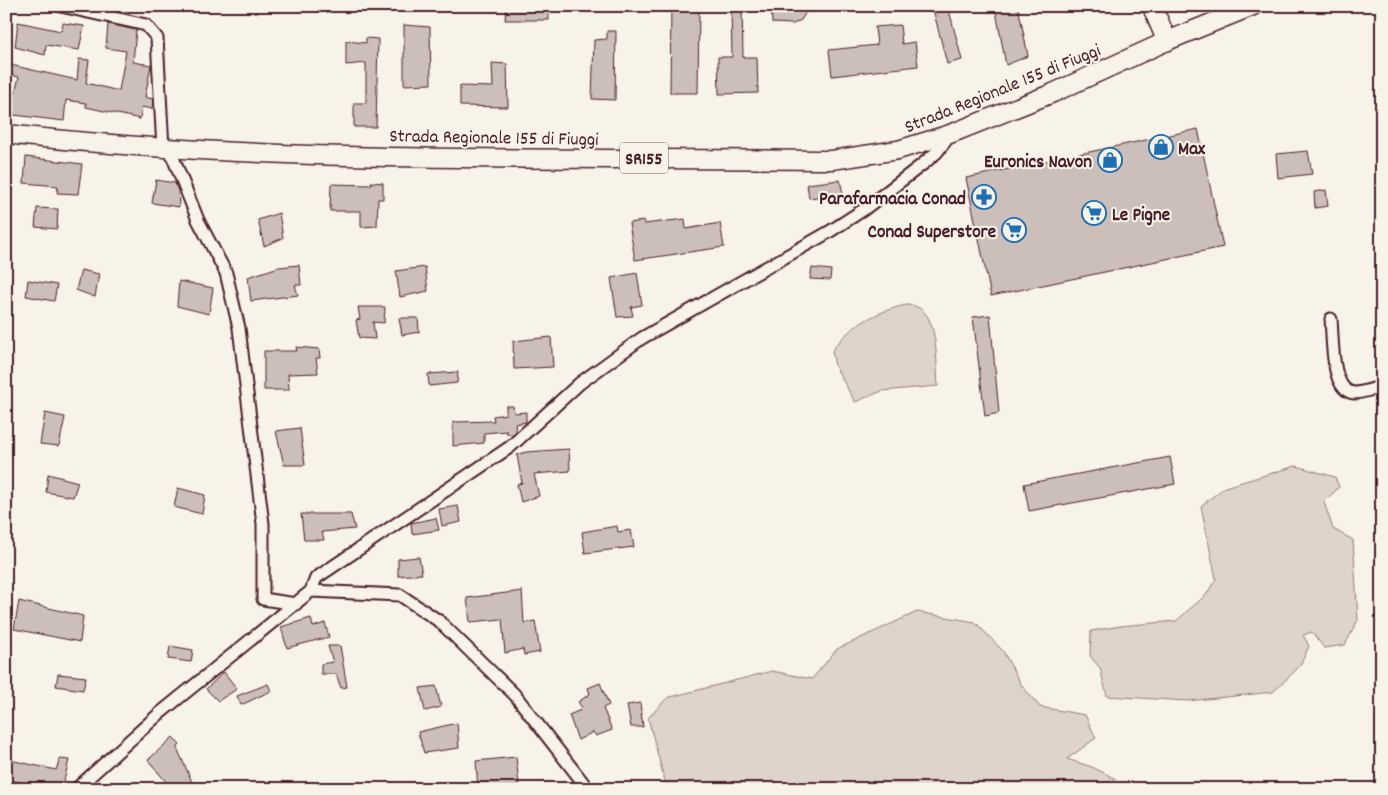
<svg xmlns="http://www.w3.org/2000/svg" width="1388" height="795" font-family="Dekko,sans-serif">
<rect width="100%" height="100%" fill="#f7f3e8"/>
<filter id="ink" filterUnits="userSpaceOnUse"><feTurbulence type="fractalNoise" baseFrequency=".02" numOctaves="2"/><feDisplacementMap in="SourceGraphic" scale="10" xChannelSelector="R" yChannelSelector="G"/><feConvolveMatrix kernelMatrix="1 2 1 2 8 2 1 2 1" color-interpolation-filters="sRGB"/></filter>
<g filter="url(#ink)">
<path fill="#ded4cc" stroke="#947a7c" d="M906,305c3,0 8,0 11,2 22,8 19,59 21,79l-56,5 -27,11 -20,-36 -3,-15c16,-25 46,-40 74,-46z
M1296,466l39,11 4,10 -15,15 9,27 20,11 5,80 -13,25 -21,3 -12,-16 -9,3 6,11 -9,20 -27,26 -85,9 -81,-5 -7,-28 -10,-12 1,-25 29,-5 56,-5 30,-26 10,-16 -15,-73 24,-19z
M917,612l58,10 28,29 19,35 18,21 45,8 11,23 -29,21 25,8 24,12 -24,10h-425l-19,-71 19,-20 105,-27 40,8 25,-30z"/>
<path fill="#ccbfb9" stroke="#4a1f2b" d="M506,6h43v14h-44z
M671,6h28l-1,87h-28z
M731,6h11l1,51h14l1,36 -39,1 -1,-37h14z
M771,6h39l-9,14 -8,4 -21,-1z
M942,6h6l14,54 -15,4 -14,-55z
M995,6h23l10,50 -22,9z
M18,22l43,9 2,-8 21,3 -5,24 -33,-5 -1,10 -30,-8z
M108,24l28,6 -3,32 18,3 -6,32 8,2 -1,10 -10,-2 -2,12 -54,-12v-4l-20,-3 -2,21 -58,-7v-18l8,1 5,-20 -13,-3v-10l71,16 2,-21 10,1 -3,23 33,8 7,-40 -20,-3z
M404,25l26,2 1,57 -27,1z
M900,25l2,19 13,-2 3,24 -86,10 -3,-26 48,-5 -2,-18z
M607,31h9l-1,69 -23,-1 2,-59 13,-1z
M366,38l12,1 -2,88h-22v-24h12v-40l-20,2v-24l20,2z
M492,63l15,1 1,43 -48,-1v-20l33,1z
M1198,129l25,118 -232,49 -25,-118z
M1308,151l4,23 -34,4 -2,-24z
M26,157l56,7 -4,30 -21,-1 1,-7 -34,-3z
M156,180l19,3 3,8 1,16 -27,-4z
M840,180l3,14 -34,4 -2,-14z
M371,182l12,1v16h-5l-1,27 -16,1v-16h-31l1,-27 40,1z
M1326,190l2,16 -13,2 -1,-16z
M37,208l21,1 -1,20 -22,-2z
M279,213l4,25 -19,8 -6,-26z
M685,219l1,10 34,-6 4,24 -89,13 -6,-37 15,-2v3z
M299,265l2,20h-6l3,10 -47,6 -3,-24 31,-10z
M425,267l3,24 -28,6 -4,-26z
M812,268l19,2 -1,10 -20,-1z
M81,270l18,4 -4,23 -19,-7z
M637,273l5,32 -11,2 2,9 -16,1 -6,-39z
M28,280l29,5 -3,16 -28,-5z
M179,281l34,7 -4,26 -32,-8z
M358,307h27l-1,16 -11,-1 2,17 -16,-1 -3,-18 4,-1z
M990,315l9,98 -14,3 -12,-99z
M399,318h19l1,14 -17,3z
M551,337l2,30 -39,2 -1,-28z
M296,347l23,2 1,9h-4l2,15 -30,1 1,16h-25v-39h33z
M458,372l-1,11 -28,3 -1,-12z
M506,406h7l1,7 12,-1v10l-11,2 1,7 -3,3h-6v-3l-23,2v10l-31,3v-24l41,-1 -1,-5 13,-2z
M45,413l20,4 -6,29 -19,-2z
M300,428l5,37h-21l-8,-34z
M569,449l1,22 -36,3 5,22 -18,6 -4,-18 5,-1 -5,-28 9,-3z
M1170,457l5,27 -146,27 -5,-27z
M48,474l30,8 -5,15 -27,-5z
M178,488l27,7 -3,19 -28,-7z
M458,506l3,16 -19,4 -3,-17z
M301,514h50l4,15 -33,3 2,8h-20z
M436,518l3,12 -27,4 -1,-11z
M617,526l1,6 13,-2 3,17 -49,6 -3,-21z
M419,557l3,17 -24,2v-17z
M522,591l2,32 11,-2 5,31 -16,3 -1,-6 -18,4 -3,-34 -32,3 -3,-24z
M19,601l64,15 -3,26 -66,-13z
M311,618l2,9 12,-4 4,14 -42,11 -6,-21z
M170,646l23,4 -2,12 -23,-3z
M328,646h12l7,41 -6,1 -5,-14h-15v-10l12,-2z
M224,672l13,17 -19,12 -12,-12z
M58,674l28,3 -3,13 -27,-4z
M600,683l9,22 -6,3 9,22 -16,6 -3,-4 -15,8 -9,-25 14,-6 -5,-7 12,-8 -2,-6z
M268,684l3,7 -30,14 -4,-9z
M436,686l5,21 -16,4 -5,-23z
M640,703l3,24h-12l-4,-22z
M457,723l2,25 -35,5 -6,-21z
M173,737l7,8 -3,3 15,34 -1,7h-19l-24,-29z
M516,757l3,28 -16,4h-25l-2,-28z
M60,759l9,1 -7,29h-13l-43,-10 4,-19 46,10z"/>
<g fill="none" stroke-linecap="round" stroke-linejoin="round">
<defs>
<path id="minor" d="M61,6l85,19 11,13 6,111
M170,150l28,70 28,53 13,55 24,196v75l33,5
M1331,319c2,18 -1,72 23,74 9,0 20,-5 28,-6
M311,591l5,-13 194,-131 70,-64 62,-45 187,-106 34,-22 60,-46 14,-12 13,-17
M76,789l83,-75 152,-123 89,4 39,26 76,74 73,94"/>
<path id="primary" d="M6,134c274,31 551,23 826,26l66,-10 52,-16 103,-41 114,-52 86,-35"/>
<path id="trunk" d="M1152,6l15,35"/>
</defs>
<use href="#minor" stroke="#4a1f2b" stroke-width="15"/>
<use href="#primary" stroke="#4a1f2b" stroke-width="21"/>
<use href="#trunk" stroke="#4a1f2b" stroke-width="22"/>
<use href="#minor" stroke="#f7f3e8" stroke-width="11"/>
<use href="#primary" stroke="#f7f3e8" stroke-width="18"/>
<use href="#trunk" stroke="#f7f3e8" stroke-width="19"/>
</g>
</g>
<defs>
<symbol id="shop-ring" viewBox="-11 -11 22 22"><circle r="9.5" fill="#f7f3e8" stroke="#1f6fb2" stroke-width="1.5"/><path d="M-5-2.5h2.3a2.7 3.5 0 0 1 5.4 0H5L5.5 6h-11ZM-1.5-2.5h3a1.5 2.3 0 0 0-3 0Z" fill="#1f6fb2"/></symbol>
<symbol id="pharmacy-ring" viewBox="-11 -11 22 22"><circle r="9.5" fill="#f7f3e8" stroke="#1f6fb2" stroke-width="1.5"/><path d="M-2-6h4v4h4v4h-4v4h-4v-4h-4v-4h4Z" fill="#1f6fb2"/></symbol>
<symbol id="supermarket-ring" viewBox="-11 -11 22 22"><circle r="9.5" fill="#f7f3e8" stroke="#1f6fb2" stroke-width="1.5"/><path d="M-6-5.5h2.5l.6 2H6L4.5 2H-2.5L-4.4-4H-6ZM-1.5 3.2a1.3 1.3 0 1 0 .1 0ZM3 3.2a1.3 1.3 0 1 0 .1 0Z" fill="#1f6fb2"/></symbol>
</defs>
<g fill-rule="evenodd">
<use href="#shop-ring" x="1147" y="133" width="28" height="28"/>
<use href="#shop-ring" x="1096" y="146" width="28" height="28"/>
<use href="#pharmacy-ring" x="970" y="183" width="28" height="28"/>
<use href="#supermarket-ring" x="1080" y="199" width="28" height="28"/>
<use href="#supermarket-ring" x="1000" y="216" width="28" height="28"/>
</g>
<g text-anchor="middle" stroke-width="4" stroke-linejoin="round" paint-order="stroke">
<rect fill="#f7f3e8" stroke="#7e5f64" stroke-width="1" x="620" y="142.5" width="48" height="31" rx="4"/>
<g font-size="18" font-weight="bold" fill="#4a1f2b">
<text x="644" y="164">SR155</text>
</g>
<g font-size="19" fill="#4a1f2b" stroke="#f7f3e8">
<text transform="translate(1002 87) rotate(-22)" y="7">Strada Regionale 155 di Fiuggi</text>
<text transform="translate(494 136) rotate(1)" y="7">Strada Regionale 155 di Fiuggi</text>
</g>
<g font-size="19" font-weight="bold" fill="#4a1f2b" stroke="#f7f3e8" text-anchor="end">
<text x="1178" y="154" text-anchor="start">Max</text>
<text x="1092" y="167">Euronics Navon</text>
<text x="966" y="204">Parafarmacia Conad</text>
<text x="1112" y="220" text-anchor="start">Le Pigne</text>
<text x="996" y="237">Conad Superstore</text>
</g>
</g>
<rect width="1388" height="795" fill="none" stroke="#f7f3e8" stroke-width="25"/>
<rect x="12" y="12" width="1363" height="770" fill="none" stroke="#4a1f2b" stroke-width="2" filter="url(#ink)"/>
</svg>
